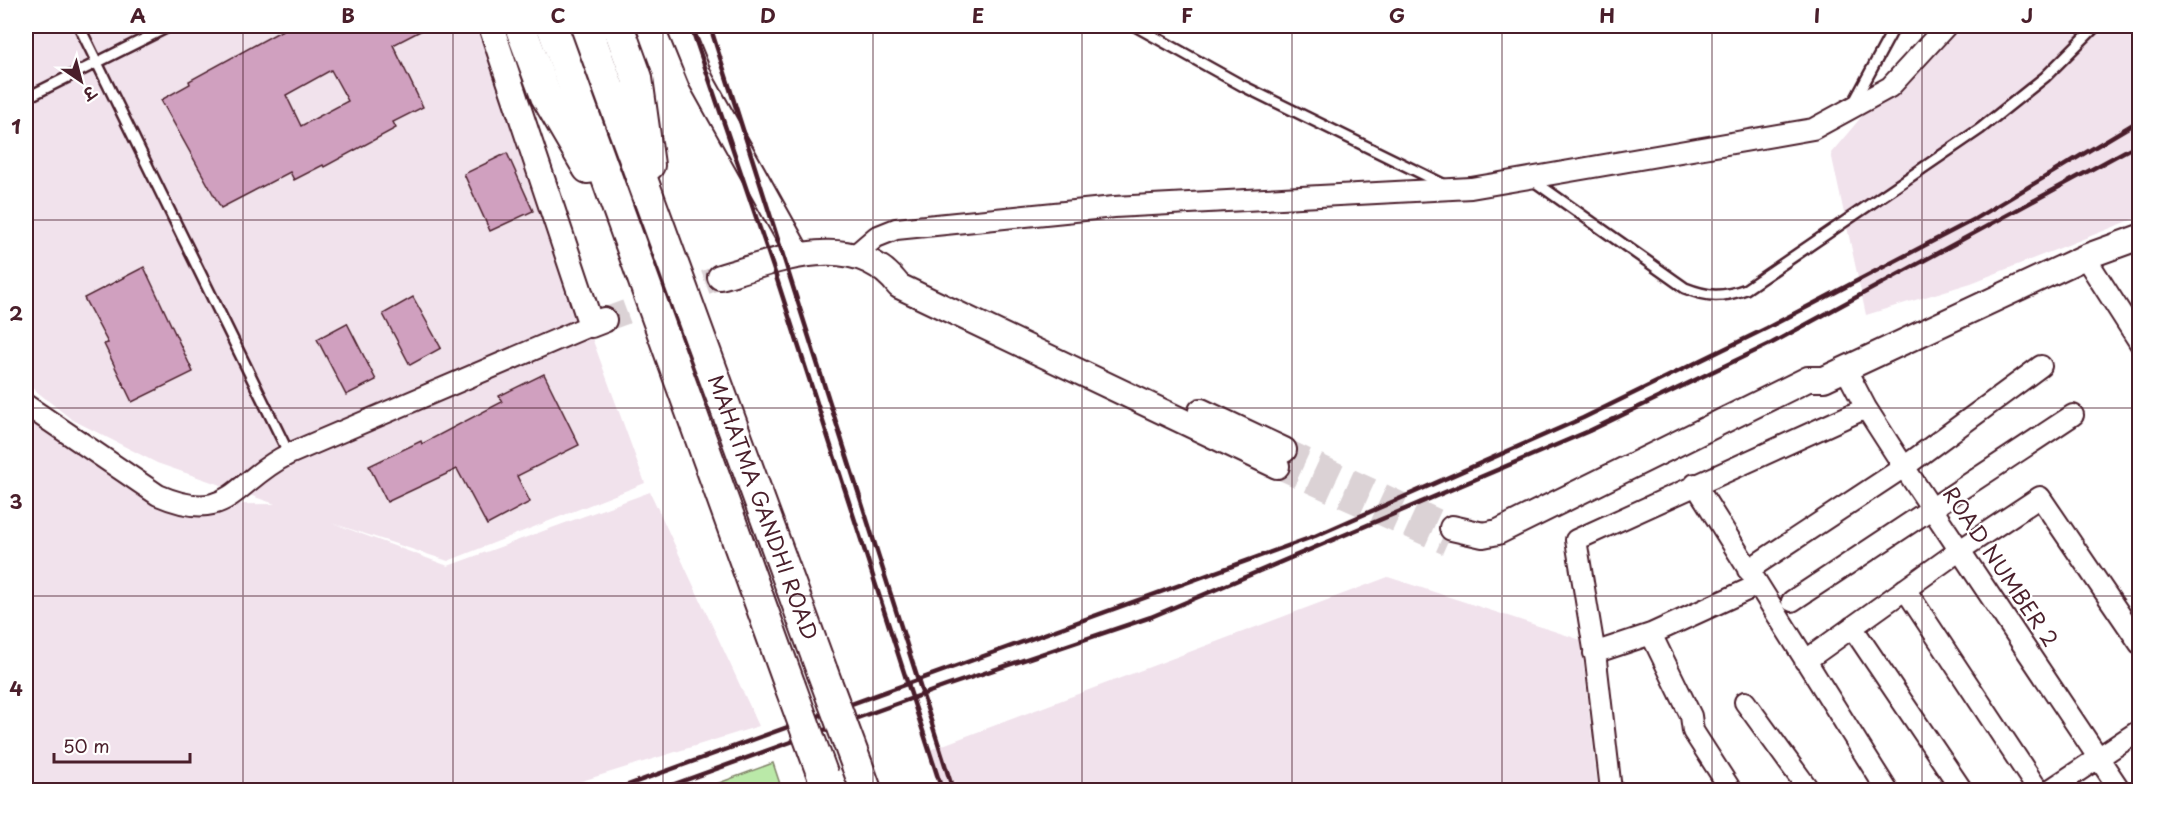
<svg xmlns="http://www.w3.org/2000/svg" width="2165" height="816" font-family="'Playpen Sans','Playpen Sans Deva',sans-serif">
<rect width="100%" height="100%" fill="#fff"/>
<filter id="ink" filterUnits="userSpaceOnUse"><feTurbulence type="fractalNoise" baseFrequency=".0167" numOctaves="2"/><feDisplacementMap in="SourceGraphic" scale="12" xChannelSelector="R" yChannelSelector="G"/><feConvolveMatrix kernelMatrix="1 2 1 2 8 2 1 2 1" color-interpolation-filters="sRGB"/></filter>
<g filter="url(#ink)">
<path fill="#f1e2ec" d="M26,26h452l167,457 -197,78 -116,-38 116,43 202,-74 109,234 -206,64h-527v-388l135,103 114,-1 -118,-41 -86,-44 -45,-36z
M1938,26h201v191l-168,66 -105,32 -35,-162z
M1388,577l193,63 17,150h-659l-12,-39z"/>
<path fill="#bae9a8" stroke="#82846a" stroke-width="1.5" d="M773,763l9,27h-82z"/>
<path fill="#d0a0bf" stroke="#4a1f2b" stroke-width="1.5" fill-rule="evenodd" d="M290,26h140l-37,19 30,62 -30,15 3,6 -72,39 -1,-2 -29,15 -4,-8 -69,36 -60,-108 29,-16 -1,-3zM331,70l17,31 -47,25 -15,-31z
M507,153l26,58 -43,20 -26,-57z
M144,267l49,105 -61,30 -28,-58 4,-1 -24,-45z
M413,297l28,51 -31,17 -27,-51z
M347,323l29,57 -30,15 -29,-56z
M544,374l35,71 -62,31 13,26 -43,23 -30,-56 -70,33 -18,-36 52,-25 1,3 80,-42 -3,-6z"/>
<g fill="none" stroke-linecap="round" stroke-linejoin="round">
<path stroke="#dbd2d5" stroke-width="24" stroke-dasharray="24 12" stroke-linecap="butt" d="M604,320l116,-43
M1284,450l168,78
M1277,466l170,77"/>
<defs>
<path id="service" d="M79,26l210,428
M1135,26l108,60 202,99
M26,98l144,-72
M1854,102l41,-76
M1531,179l154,109c23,9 37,10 61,1l234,-160 65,-52 51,-51"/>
<path id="minor" d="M855,255l21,-18 20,-8 218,-22 357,-19 342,-59 77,-42 56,-61
M2085,257l55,86
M1845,368l21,40 38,59 216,323
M26,405l132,90c72,31 74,-13 131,-41l302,-129
M1695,484l192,306
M1748,570l156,-103 137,-101
M1905,589l133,201
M1792,601l281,-186
M1852,627l110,163
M1651,634l40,82 2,15 38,59
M1594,653l57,-19 107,-49
M1805,661l155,-111 80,-53 100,147
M1745,702l64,88
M1611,790l-15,-129 -20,-121 290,-132
M2050,790l90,-60"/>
<path id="tertiary" d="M491,26l100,299 13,-5
M679,26l22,54 97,174
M720,277c57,-16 135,-50 179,9l378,180
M1201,411l83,39
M1452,528l31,7 15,-3 310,-153h16l261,-122 55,-20"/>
<g id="primary">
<path d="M520,26l26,70 42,72"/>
<path d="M552,26l238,660"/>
<path id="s1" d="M586,26l236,645"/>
<path d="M618,26l19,52 12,87"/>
<path d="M857,765l9,25"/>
</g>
</defs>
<use href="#service" stroke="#4a1f2b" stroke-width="14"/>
<use href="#minor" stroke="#4a1f2b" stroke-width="24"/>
<use href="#tertiary" stroke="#4a1f2b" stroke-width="28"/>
<use href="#primary" stroke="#4a1f2b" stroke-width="34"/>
<use href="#service" stroke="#fff" stroke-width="9"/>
<use href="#minor" stroke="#fff" stroke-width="20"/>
<use href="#tertiary" stroke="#fff" stroke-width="24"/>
<use href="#primary" stroke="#fff" stroke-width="30"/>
<path stroke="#4a1f2b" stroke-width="4.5" d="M691,26l82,241 169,523
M710,26l243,764
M614,790l701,-254 268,-118 184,-90 208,-109 165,-99
M658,790l288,-104 205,-69 438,-186 183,-88 368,-200"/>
<defs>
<path id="primary-bridge" d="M822,671l35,94
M790,686l33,90"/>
</defs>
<use href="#primary-bridge" stroke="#4a1f2b" stroke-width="34" stroke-linecap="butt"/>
<use href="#primary-bridge" stroke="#fff" stroke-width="30"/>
</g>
</g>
<path fill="none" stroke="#4a1f2b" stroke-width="1.5" stroke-opacity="0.55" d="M243,26v764M453,26v764M663,26v764M873,26v764M1082,26v764M1292,26v764M1502,26v764M1712,26v764M1922,26v764M26,220h2114M26,408h2114M26,596h2114"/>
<g text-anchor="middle" stroke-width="4.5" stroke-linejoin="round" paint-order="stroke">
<g font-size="21" fill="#4a1f2b" stroke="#fff">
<text dy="7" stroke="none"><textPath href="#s1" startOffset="513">MAHATMA GANDHI ROAD</textPath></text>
<text transform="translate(2000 567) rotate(56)" y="7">ROAD NUMBER 2</text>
</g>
</g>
<rect width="2165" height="816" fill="none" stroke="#fff" stroke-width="66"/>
<g transform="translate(81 81) rotate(145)" stroke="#ffffff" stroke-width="4.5" paint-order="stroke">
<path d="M0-4.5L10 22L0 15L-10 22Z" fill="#4a1f2b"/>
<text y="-9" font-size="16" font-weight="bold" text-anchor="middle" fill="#4a1f2b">उ</text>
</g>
<path d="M54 753v9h136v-9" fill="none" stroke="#4a1f2b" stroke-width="3"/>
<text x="63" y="753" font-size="18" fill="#4a1f2b" stroke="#ffffff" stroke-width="4.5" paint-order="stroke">50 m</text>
<rect x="33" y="33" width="2099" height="750" fill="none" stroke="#4a1f2b" stroke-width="2"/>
<g font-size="20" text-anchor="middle" font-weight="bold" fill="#4a1f2b">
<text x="138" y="23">A</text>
<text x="348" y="23">B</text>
<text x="558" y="23">C</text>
<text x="768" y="23">D</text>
<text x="978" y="23">E</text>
<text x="1187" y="23">F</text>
<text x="1397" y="23">G</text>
<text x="1607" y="23">H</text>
<text x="1817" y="23">I</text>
<text x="2027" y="23">J</text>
<text x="16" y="134">1</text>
<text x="16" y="321">2</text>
<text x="16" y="509">3</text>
<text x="16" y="696">4</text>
</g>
</svg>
